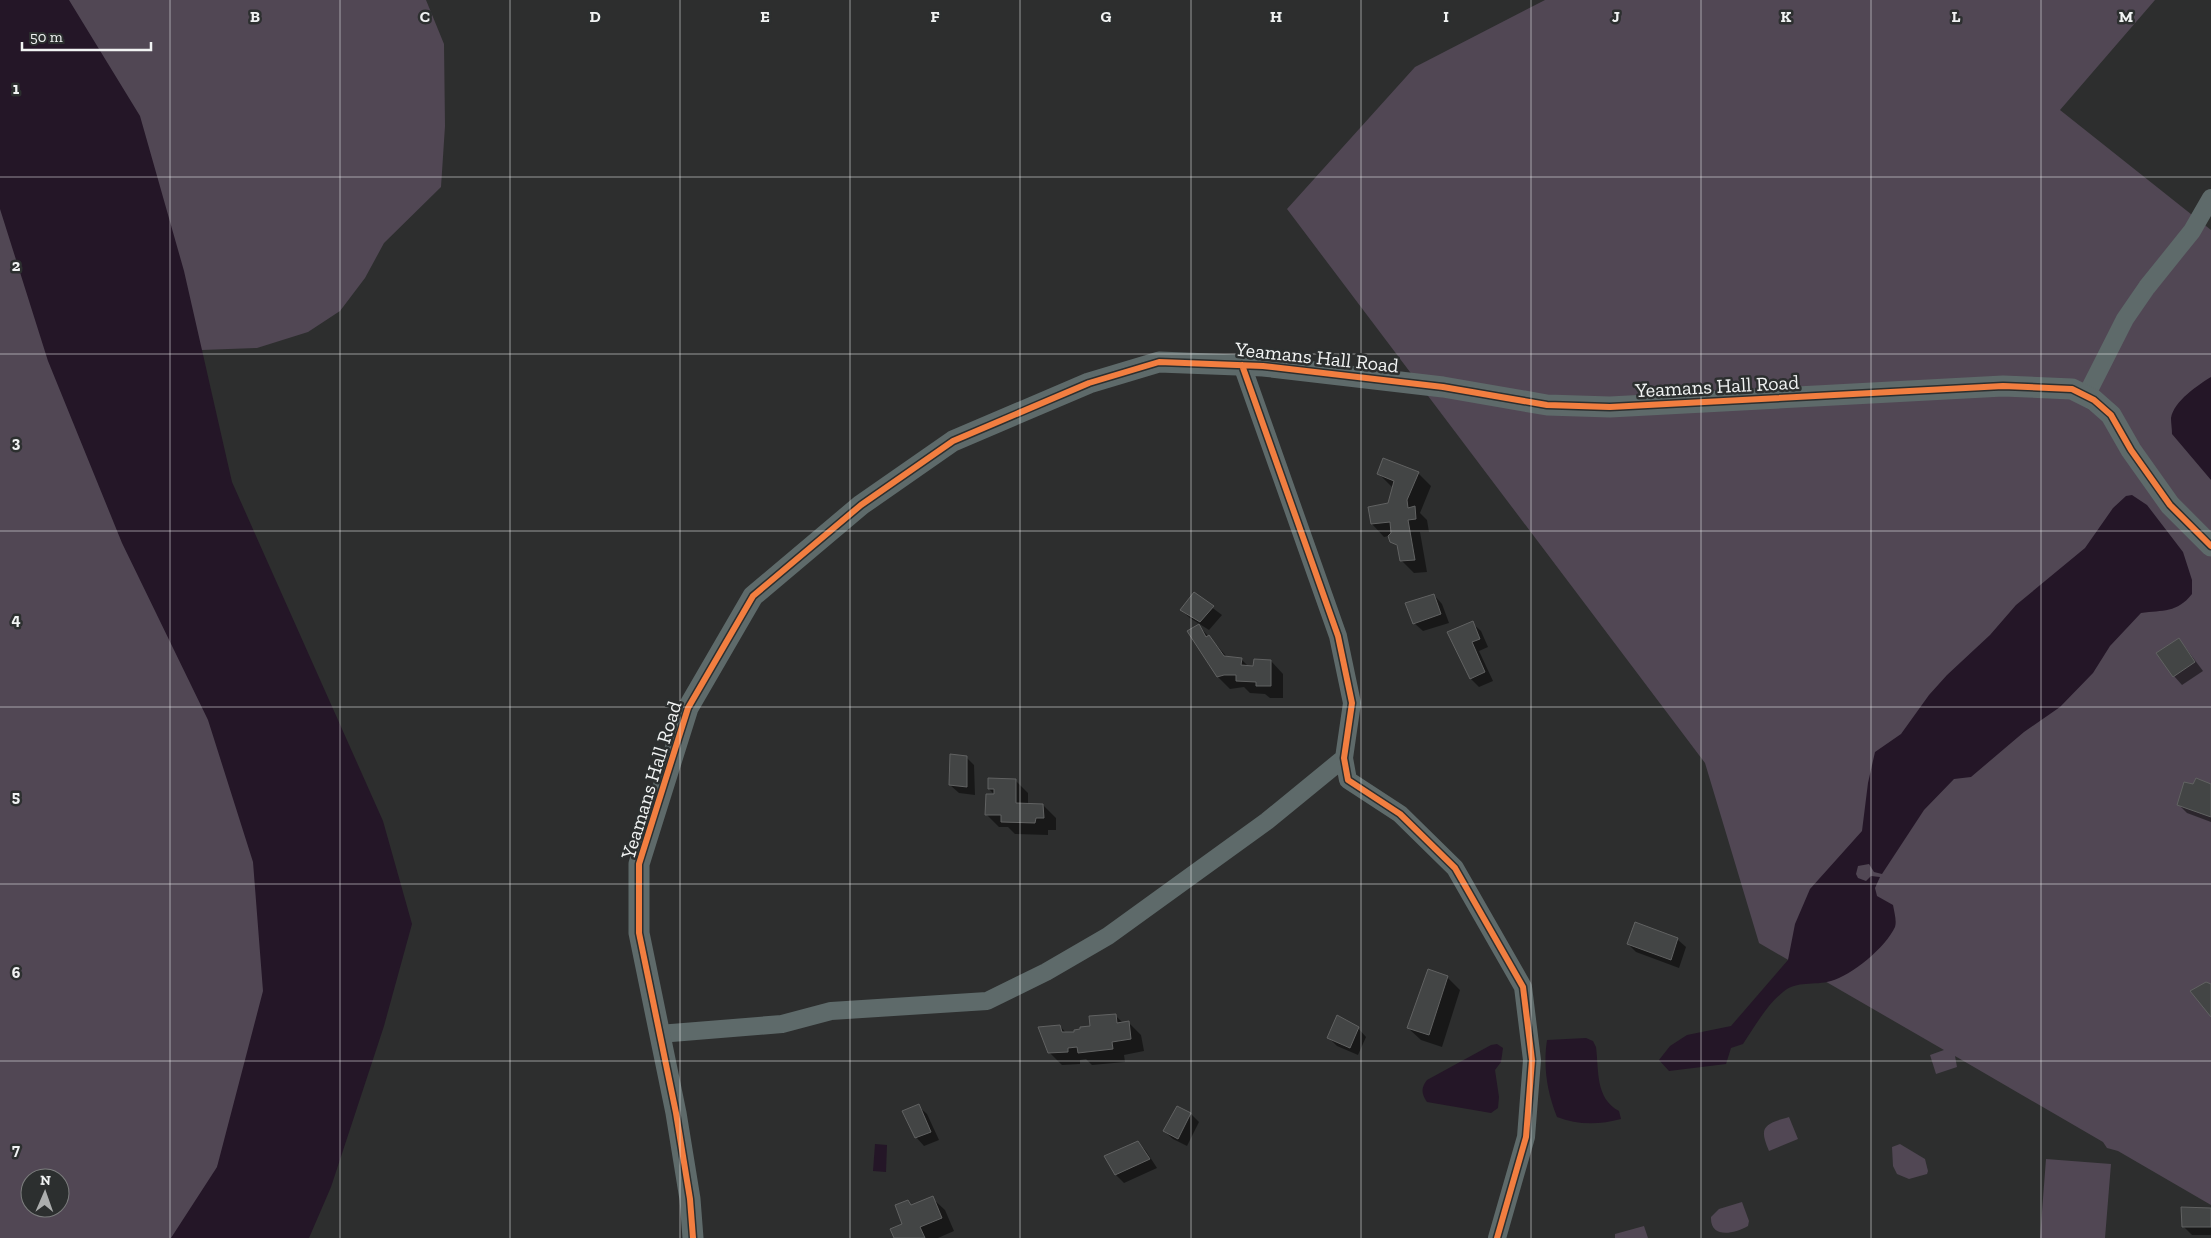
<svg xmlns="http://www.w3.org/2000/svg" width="2211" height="1238" font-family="'Zilla Slab',serif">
<rect width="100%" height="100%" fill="#2d2e2e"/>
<path fill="#514754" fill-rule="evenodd" d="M40,0h386l18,44 1,82 -4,61 -57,56 -19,35 -25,33 -32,21 -51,16 -82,3z
M1545,0h610l-95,110 151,120v975l-93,-54 -11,-3 -4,-6 -148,-86 2,11 -21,7 -6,-19 14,-5 -185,-107 -54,-180 -418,-554 128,-142z
M0,159l303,792 -114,287h-189zM30,1178h30v30h-30z
M1789,1117l9,22 -29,12c-11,-25 -4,-27 20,-34z
M1900,1144l25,15 3,12 -1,3 -18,5 -12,-5 -4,-8 -1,-19z
M2046,1159l65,5 -6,74h-65z
M1742,1202l7,19 -1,5c-16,9 -38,12 -37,-9l8,-8z
M1644,1226l4,12h-33v-4z"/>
<path fill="#241627" d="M0,0h69l71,116 44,155 48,211 151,339 29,103 -28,102 -53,161 -22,51h-138l46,-71 46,-176 -10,-129 -45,-142 -86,-177 -74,-182 -48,-152z
M2211,377v103l-39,-46c0,-5 -1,-11 -1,-16 3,-17 27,-33 40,-41z
M2132,495l15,10 36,47 9,28v14c-15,19 -29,16 -51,19l-31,33 -17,27 -33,34 -36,25 -53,45 -17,2 -30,31 -42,64 -8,-2 -5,-8 -11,2 -2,8 2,4 8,3 5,-5 9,1 -5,11 2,8 16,9c1,6 4,16 2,22 -9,20 -44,49 -64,54 -17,5 -34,-1 -48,11 -17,14 -28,34 -40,52l-12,4 -5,16 -57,7 -10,-11 11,-14 17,-11 44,-9 57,-66 7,-36 15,-35 52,-58 6,-48 7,-31 26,-18 28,-39 18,-20 43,-40 26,-30 69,-57 28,-40 13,-12z
M1586,1038l7,3 3,6c3,24 -1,51 23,64l2,8c-22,6 -44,6 -64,-2 -10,-25 -14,-50 -10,-77z
M1497,1044l6,4 -2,14 -6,8 4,27 -1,11 -7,5 -64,-11c-6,-9 -6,-14 0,-22l64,-35z
M875,1144l12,1 -1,27 -13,-1z"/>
<path fill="#0007" d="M1418,473l13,13 -11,27 7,7 2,12h-9l7,40 -13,1 -13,-13 -2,-11 -10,-13 -5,1 -12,-13 17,-19 4,-17 -14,-14z
M1194,594l28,21 -13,15 -19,-12 -9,-8z
M1434,595l8,9 7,19 -26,8 -9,-8z
M1472,623l9,8 7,16 -9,4 14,30 -14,6 -8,-8 -22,-46z
M1199,626l29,32 13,1 8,8h6l16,-6 12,13v24h-13l-5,-4 -15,-1 -6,-6 -14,2 -12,-12z
M2179,639l24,32 -21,14 -8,-9z
M966,757l8,8 1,30 -16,-2 -9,-8z
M1015,780l13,13v12h15l13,13v12h-8v5l-33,-1 -7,-7h-9l-13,-13 10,-18 -7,-7z
M2211,785v37l-24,-9 -8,-8 14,-19z
M1677,939l9,8 -7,21 -43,-16 -8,-8z
M1447,977l13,13 -18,57 -21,-7 -13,-12z
M1116,1016l7,7 5,-1 13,13 3,16 -20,4 1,7 -33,3 -6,-6 -6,1v4l-18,1 -13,-13 11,-26 6,7h10z
M1358,1028l8,9 -8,18 -21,-9 -9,-9z
M918,1106l9,8 12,26 -15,6 -8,-9z
M1177,1108l14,6 8,8 -12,24 -14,-7 -9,-8z
M1138,1142l8,9 11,17 -33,15 -8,-8 -10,-18z
M932,1198l13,12 9,21 -16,7h-43l17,-32z
M2211,1210v25h-19l-8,-8z"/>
<path fill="#434545" stroke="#616262" d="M1383,458l36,14 -12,28 1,8 7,-2 1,13 -8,1 7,40 -15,1 -3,-16 -7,-3 -2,-6 3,-3 -1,-11 -19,2 -3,-17 20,-4 6,-22 -17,-7z
M1194,592l20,14 -14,16 -20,-12z
M1434,594l7,20 -28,10 -8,-21z
M1473,621l7,18 -8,3 13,30 -15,7 -23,-47z
M1199,624l7,13 3,-2 15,21 18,2 -1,7 12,1 1,-7 17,1v26h-15v-4l-20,-1v-6h-12l-7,2 -30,-46z
M2179,638l16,24 -22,15 -17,-24z
M950,754l17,2v31l-18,-2z
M988,778l28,1v24l27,1 1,14h-8l-1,5 -34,-1v-7h-16l1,-21h8v-5h-6z
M2196,778l15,6v33l-34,-12 7,-23 9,2z
M1635,922l43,16 -7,22 -44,-16z
M1428,969l20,7 -19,59 -22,-7z
M2206,982l5,2v33l-21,-26z
M1116,1014l1,9 12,-2 2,18 -19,3 1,7 -35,4 -1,-6 -9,1v4l-20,1 -10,-26 22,-2 2,7h12v-2l6,-1v-2l10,-1 -1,-10z
M1337,1015l22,12 -9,21 -23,-10z
M919,1104l12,28 -16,6 -13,-27z
M1177,1106l14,7 -13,26 -15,-8z
M1138,1141l12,18 -35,16 -11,-19z
M933,1196l9,22 -22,9 5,11h-31l-4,-9 12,-5 -7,-19 13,-5 3,5z
M2181,1207l30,1v19h-29z"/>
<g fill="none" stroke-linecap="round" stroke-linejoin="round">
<path stroke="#5e6a6a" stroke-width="18" d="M1242,365l96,271 14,67 -8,55 4,22 52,34 55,54 68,119 9,73 -6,77 -29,101
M2086,396l39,-77 22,-32 45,-56 19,-33
M659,1034l123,-10 49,-13 156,-10 59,-29 62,-36 159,-115 77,-63"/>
<path stroke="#5e6a6a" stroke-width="21" d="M693,1238l-3,-39 -14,-86 -37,-180v-69l49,-156 65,-112 108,-91 92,-64 136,-58 70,-21 104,4 180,21 104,18 63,2 393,-21 69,3 22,11 17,15 20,35 39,55 41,41"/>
<defs>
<path id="cycleway" d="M1242,365l96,271 14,67 -8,55 4,22 52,34 55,54 68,119 9,73 -6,77 -29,101
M693,1238l-3,-39 -14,-86 -37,-180v-69l49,-156 65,-112 108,-91 92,-64 136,-58 70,-21 104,4 180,21 104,18 63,2 393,-21 69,3 22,11 17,15 20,35 39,55 41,41"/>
</defs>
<use href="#cycleway" stroke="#2c2f2f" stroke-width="9"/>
<use href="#cycleway" stroke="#f27e40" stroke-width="6"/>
</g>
<path fill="none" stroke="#f1f3f3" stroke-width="1" stroke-opacity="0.55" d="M170,0v1238M340,0v1238M510,0v1238M680,0v1238M850,0v1238M1020,0v1238M1191,0v1238M1361,0v1238M1531,0v1238M1701,0v1238M1871,0v1238M2041,0v1238M0,177h2211M0,354h2211M0,531h2211M0,707h2211M0,884h2211M0,1061h2211"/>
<g text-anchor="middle" stroke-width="5" stroke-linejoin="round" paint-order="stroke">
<g font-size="20" fill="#f1f3f3" stroke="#2c2f2f">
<text transform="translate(1317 357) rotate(6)" y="7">Yeamans Hall Road</text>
<text transform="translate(1717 386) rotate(-3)" y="7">Yeamans Hall Road</text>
<text transform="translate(651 780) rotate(-73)" y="7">Yeamans Hall Road</text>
</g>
</g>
<g font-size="16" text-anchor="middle" font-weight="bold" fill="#f1f3f3" stroke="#2c2f2f" stroke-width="5" stroke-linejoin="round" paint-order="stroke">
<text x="255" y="22">B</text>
<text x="425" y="22">C</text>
<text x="595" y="22">D</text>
<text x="765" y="22">E</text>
<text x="935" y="22">F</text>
<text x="1106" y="22">G</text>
<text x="1276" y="22">H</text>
<text x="1446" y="22">I</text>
<text x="1616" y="22">J</text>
<text x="1786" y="22">K</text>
<text x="1956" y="22">L</text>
<text x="2126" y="22">M</text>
<text x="16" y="94">1</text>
<text x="16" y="271">2</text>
<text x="16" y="448">3</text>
<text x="16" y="625">4</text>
<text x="16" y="802">5</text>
<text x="16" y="978">6</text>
<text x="16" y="1155">7</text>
</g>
<g transform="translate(45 1193) rotate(2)"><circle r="24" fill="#2c2f2f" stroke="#7b7d7d"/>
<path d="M0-4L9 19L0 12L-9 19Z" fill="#acaeae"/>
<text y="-8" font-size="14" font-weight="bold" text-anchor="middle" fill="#f1f3f3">N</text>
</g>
<path d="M22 42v8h129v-8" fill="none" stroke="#f1f3f3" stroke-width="2.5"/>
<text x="30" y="42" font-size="15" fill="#f1f3f3" stroke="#2c2f2f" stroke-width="4" paint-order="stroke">50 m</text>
</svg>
